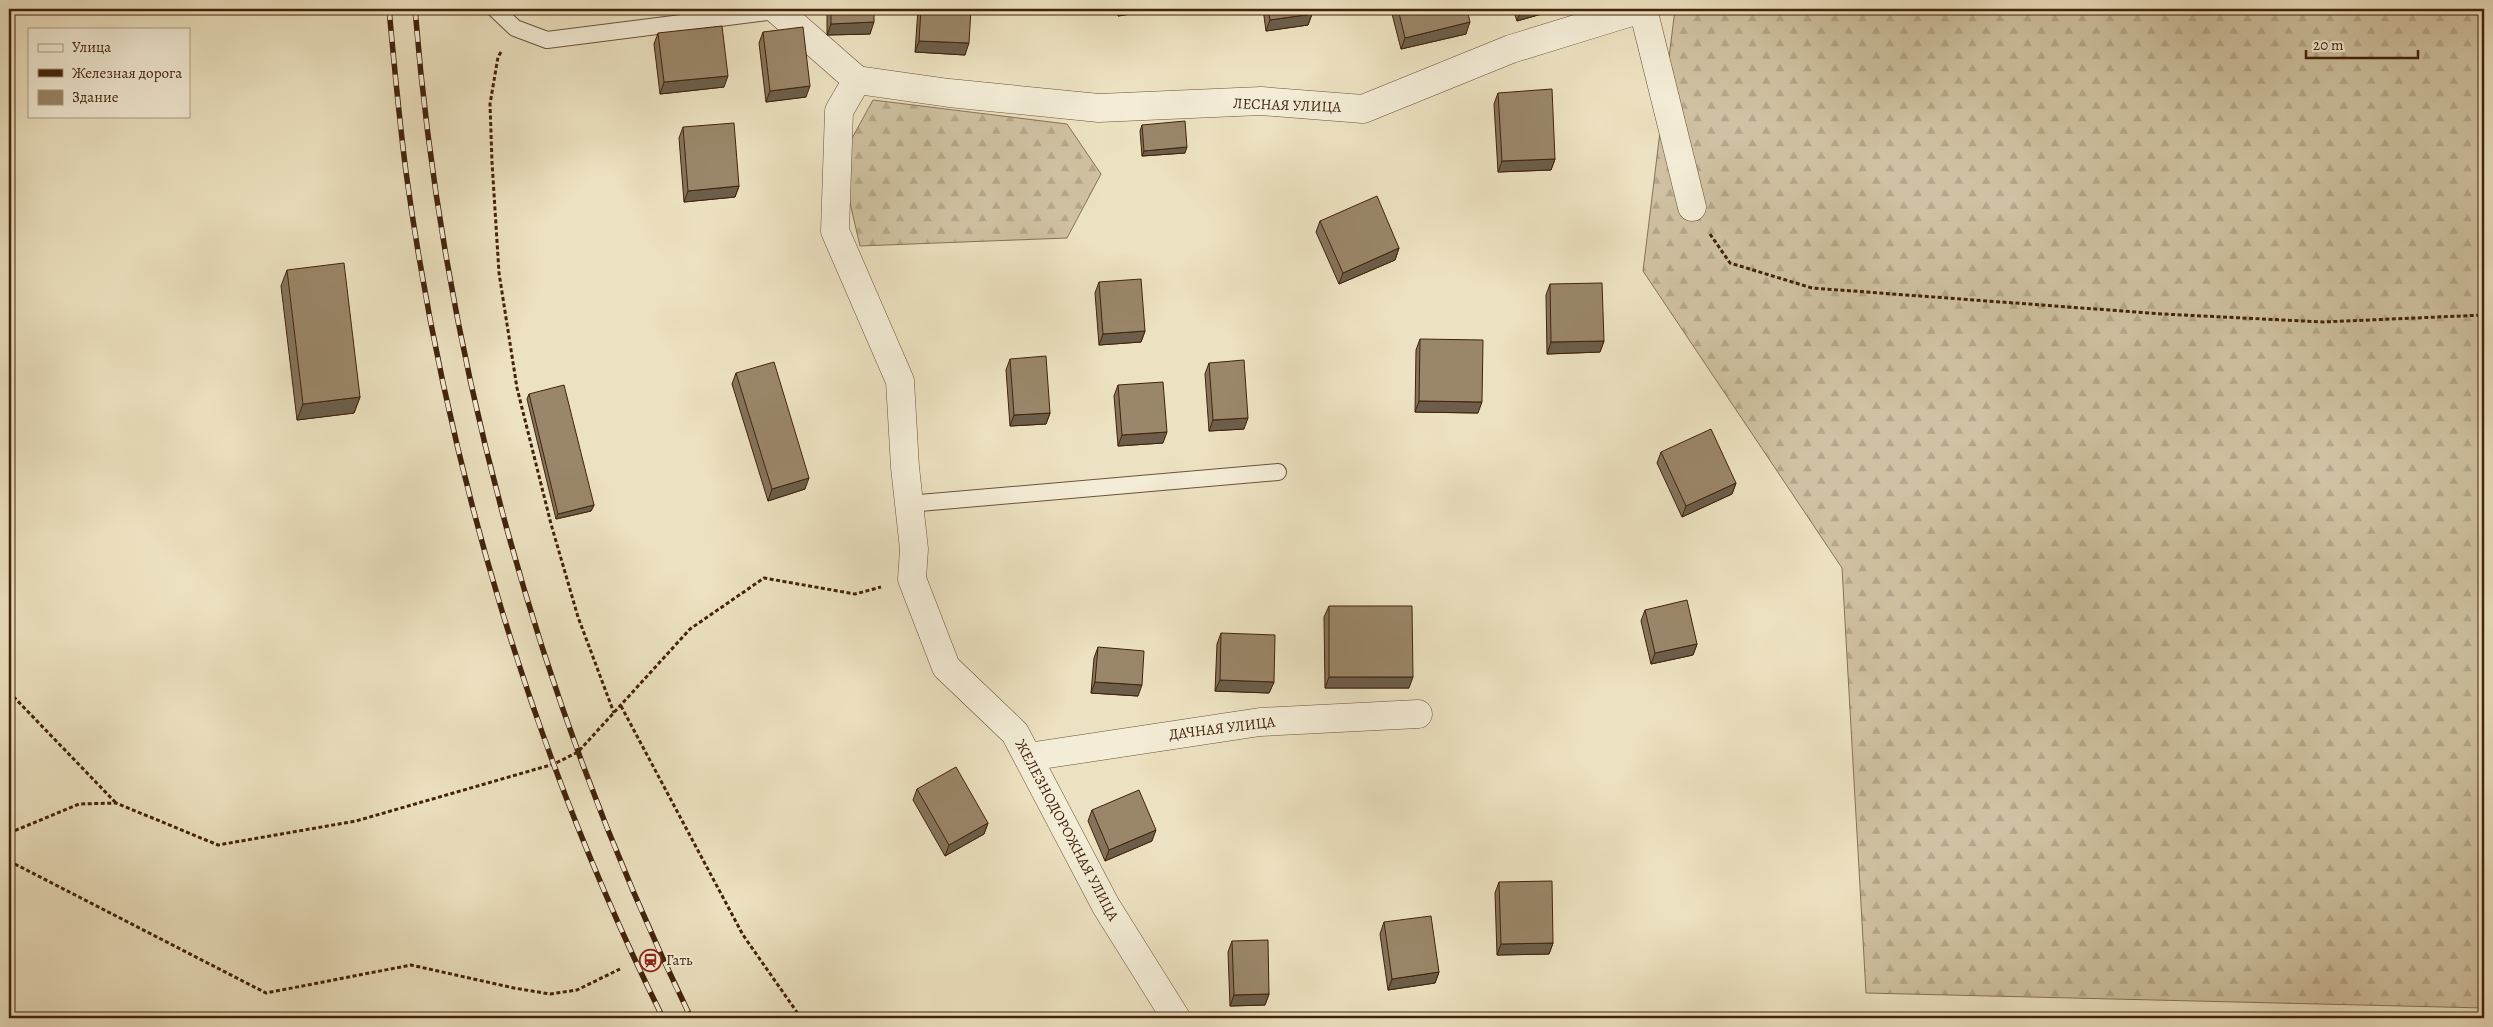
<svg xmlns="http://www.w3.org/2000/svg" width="2493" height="1027" font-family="Alegreya,serif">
<defs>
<pattern id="forest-firs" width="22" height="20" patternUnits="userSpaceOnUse" patternTransform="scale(1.25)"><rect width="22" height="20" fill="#cfc1a1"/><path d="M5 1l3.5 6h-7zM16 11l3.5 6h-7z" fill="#b3a689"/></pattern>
</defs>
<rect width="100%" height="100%" fill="#ece1c0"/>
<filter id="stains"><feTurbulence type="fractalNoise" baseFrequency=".004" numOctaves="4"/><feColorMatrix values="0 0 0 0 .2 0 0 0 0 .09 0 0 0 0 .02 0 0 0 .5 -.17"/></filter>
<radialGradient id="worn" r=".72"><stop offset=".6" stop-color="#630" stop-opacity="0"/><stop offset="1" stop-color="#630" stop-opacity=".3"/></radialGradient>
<path fill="url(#forest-firs)" stroke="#887256" d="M1675,9h809v999l-618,-15 -24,-425 -199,-297z
M873,100l194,24 34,50 -34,64 -207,8 -20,-86z"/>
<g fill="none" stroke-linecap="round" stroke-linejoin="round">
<defs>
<path id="service" d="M495,9l20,19 32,12 229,-29
M908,504l370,-32"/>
<path id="minor" d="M776,9l81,71 -18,31 -4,120 65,150 5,86 9,82 -2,30 34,88 69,66 91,173 70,112
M1643,9l49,198
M1028,757l232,-35 158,-8"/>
<path id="tertiary" d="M857,80l92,13 150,15 162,-7 102,8 148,-60 130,-40"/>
</defs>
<use href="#service" stroke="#6c5238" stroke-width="18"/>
<use href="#minor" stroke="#6c5238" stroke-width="29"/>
<use href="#tertiary" stroke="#6c5238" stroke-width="29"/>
<path stroke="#42230a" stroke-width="3" stroke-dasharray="4 2.5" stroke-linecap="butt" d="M501,52l-3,5 -8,47 2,58 7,111 18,115 34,136 27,93 36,96
M1710,234l20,29 82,25 351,26 160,8 161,-7
M9,692l107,111
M621,706l122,229 58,83
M9,833l70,-29 37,-1 102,42 138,-24 198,-57 24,-12 112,-123 74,-51 91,16 26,-7
M9,861l257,132 145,-28 103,23 36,6 27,-4 43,-21"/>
<use href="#service" stroke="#f3ecd6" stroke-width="16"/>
<use href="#minor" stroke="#f3ecd6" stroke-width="28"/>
<use href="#tertiary" stroke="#f3ecd6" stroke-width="28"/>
<defs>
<path id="rail" d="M389,9c5,54 10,109 17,163 40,292 126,582 257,846
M415,9c28,349 123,694 276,1009"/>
</defs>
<use href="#rail" stroke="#42230a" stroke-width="5.5"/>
<use href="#rail" stroke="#f3ecd6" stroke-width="4" stroke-dasharray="11" stroke-linecap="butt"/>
</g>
<path fill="#84735a" stroke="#42230a" d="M827,9h47l-4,25 -43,1z
M918,9h53l-6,46 -50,-3z
M1117,9h45l-44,7z
M1263,9h48l1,5 -4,11 -42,6z
M1391,9h76l-1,25 -65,15 -10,-39z
M1513,9h46l-42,12z
M763,32l43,65 -40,5 -7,-59z
M658,33l66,54 -64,7 -6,-50z
M1498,93l57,66 -4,11 -53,2 -4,-68z
M1142,125l43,28 -43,3 -2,-25z
M683,127l56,59 -4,11 -51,5 -5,-64z
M1320,221l79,27 -4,12 -56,24 -23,-52z
M287,270l73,127 -6,16 -57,7 -16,-134z
M1099,282l46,49 -4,11 -42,3 -4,-52z
M1550,284l54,57 -4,11 -53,2 -1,-59z
M1420,339l58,74 -63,-1 1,-62z
M1010,359l40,54 -4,11 -36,2 -4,-56z
M1209,363l35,66 -35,2 -4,-57z
M736,373l69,116 -37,12 -36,-117z
M1118,385l45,58 -45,3 -4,-50z
M529,394l65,111 -3,6 -35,8 -29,-120z
M1661,452l75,31 -4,11 -50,23 -25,-54z
M1329,606l80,82h-84l-1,-71z
M1645,610l52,34 -4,11 -42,9 -10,-43z
M1221,633l53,49 -5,11 -54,-2 2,-47z
M1098,647l40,49 -47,-3 3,-35z
M917,789l71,34 -4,11 -39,22 -32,-56z
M1092,810l60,31 -47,20 -17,-40z
M1499,882l54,61 -4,11 -52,1 -2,-62z
M1384,922l55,50 -4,11 -47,7 -8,-56z
M1232,941l37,53 -4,11 -35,1 -2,-54z"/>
<path fill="#6c5e4a" stroke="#42230a" d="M1121,9h41l-44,7z
M1523,9h36l-42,12 4,-11z
M1312,14l-4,11 -42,6 4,-11z
M874,22l-4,12 -43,1 4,-11z
M1470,22l-4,12 -65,15 4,-11z
M919,41l50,2 -4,12 -50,-3z
M728,76l-4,11 -64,7 4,-12z
M810,86l-4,11 -40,5 4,-11z
M1187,147l-2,6 -43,3 2,-5z
M1555,159l-4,11 -53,2 4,-11z
M739,186l-4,11 -51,5 4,-11z
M1399,248l-4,12 -56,24 4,-11z
M1145,331l-4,11 -42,3 4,-11z
M1604,341l-4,11 -53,2 4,-12z
M360,397l-6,16 -57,7 6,-16z
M1419,401l63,1 -4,11 -63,-1z
M1050,413l-4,11 -36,2 4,-11z
M1248,418l-4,11 -35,2 4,-11z
M1167,432l-4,11 -45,3 4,-11z
M809,478l-4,11 -37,12 4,-12z
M1736,483l-4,11 -50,23 4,-11z
M594,505l-3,6 -35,8 2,-5z
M1697,644l-4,11 -42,9 4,-11z
M1329,677h84l-4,11h-84z
M1220,680l54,2 -5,11 -54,-2z
M1095,682l47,3 -4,11 -47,-3z
M988,823l-4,11 -39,22 4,-11z
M1156,830l-4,11 -47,20 4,-11z
M1553,943l-4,11 -52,1 4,-11z
M1439,972l-4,11 -47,7 4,-11z
M1269,994l-4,11 -35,1 4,-11z"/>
<path fill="#9a8669" stroke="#42230a" d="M831,9h43v13l-43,2z
M921,9h50l-2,34 -50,-2z
M1268,9h43l1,5 -42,6z
M1398,9h69l3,13 -65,16z
M722,26l6,50 -64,6 -6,-49z
M803,27l7,59 -40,5 -7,-59z
M1552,89l3,70 -53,2 -4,-68z
M1185,121l2,26 -43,4 -2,-26z
M734,123l5,63 -51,5 -5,-64z
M1377,196l22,52 -56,25 -23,-52z
M344,263l16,134 -57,7 -16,-134z
M1141,279l4,52 -42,3 -4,-52z
M1602,283l2,58 -53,1 -1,-58z
M1420,339l63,1 -1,62 -63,-1z
M1046,356l4,57 -36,2 -4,-56z
M1244,360l4,58 -35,2 -4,-57z
M774,362l35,116 -37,11 -36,-116z
M1163,382l4,50 -45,3 -4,-50z
M564,385l30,120 -36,9 -29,-120z
M1711,429l25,54 -50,23 -25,-54z
M1687,600l10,44 -42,9 -10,-43z
M1329,606h83l1,71h-84z
M1221,633l54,2 -1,47 -54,-2z
M1098,647l46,4 -2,34 -47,-3z
M956,767l32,56 -39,22 -32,-56z
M1139,790l17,40 -47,20 -17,-40z
M1552,881l1,62 -52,1 -2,-62z
M1431,916l8,56 -47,7 -8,-57z
M1268,940l1,54 -35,1 -2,-54z"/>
<defs>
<symbol id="station-ring" viewBox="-11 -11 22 22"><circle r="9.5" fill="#f3ecd6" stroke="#8f2418" stroke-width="1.5"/><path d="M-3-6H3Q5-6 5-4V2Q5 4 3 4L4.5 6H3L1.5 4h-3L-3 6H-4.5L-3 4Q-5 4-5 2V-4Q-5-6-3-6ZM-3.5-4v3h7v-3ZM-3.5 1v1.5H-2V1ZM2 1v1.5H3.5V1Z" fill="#8f2418"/></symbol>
</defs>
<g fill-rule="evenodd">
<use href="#station-ring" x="638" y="948" width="25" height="25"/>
</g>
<g text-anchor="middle" stroke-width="4" stroke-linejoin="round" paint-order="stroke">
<g font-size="15" fill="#42230a" stroke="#f3ecd6">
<text transform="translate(1287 105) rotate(2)" y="5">ЛЕСНАЯ УЛИЦА</text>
<text transform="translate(1222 728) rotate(-7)" y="5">ДАЧНАЯ УЛИЦА</text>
<text transform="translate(1067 830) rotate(62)" y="5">ЖЕЛЕЗНОДОРОЖНАЯ УЛИЦА</text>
</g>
<g font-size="15" fill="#42230a" stroke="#f3ecd6" text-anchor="start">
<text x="666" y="965">Гать</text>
</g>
</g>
<rect width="2493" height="1027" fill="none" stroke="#ece1c0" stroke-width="30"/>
<rect x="10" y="10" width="2473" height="1007" fill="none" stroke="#42230a" stroke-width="2.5"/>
<rect x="15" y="15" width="2463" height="997" fill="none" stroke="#42230a"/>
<rect x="28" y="28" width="162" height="90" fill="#f3ecd6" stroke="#ac9c84"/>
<rect x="38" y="44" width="25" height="8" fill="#f3ecd6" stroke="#ac9c84"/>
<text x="72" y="52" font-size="15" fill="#42230a">Улица</text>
<rect x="38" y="69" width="25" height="8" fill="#42230a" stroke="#ac9c84"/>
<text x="72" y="78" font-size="15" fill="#42230a">Железная дорога</text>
<rect x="38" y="90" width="25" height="15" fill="#9a8669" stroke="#ac9c84"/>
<text x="72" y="102" font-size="15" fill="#42230a">Здание</text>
<path d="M2306 50v8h112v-8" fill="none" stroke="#42230a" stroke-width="2.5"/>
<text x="2313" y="50" font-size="15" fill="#42230a" stroke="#f3ecd6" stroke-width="4" paint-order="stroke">20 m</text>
<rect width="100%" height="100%" filter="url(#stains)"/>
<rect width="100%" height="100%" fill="url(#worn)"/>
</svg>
